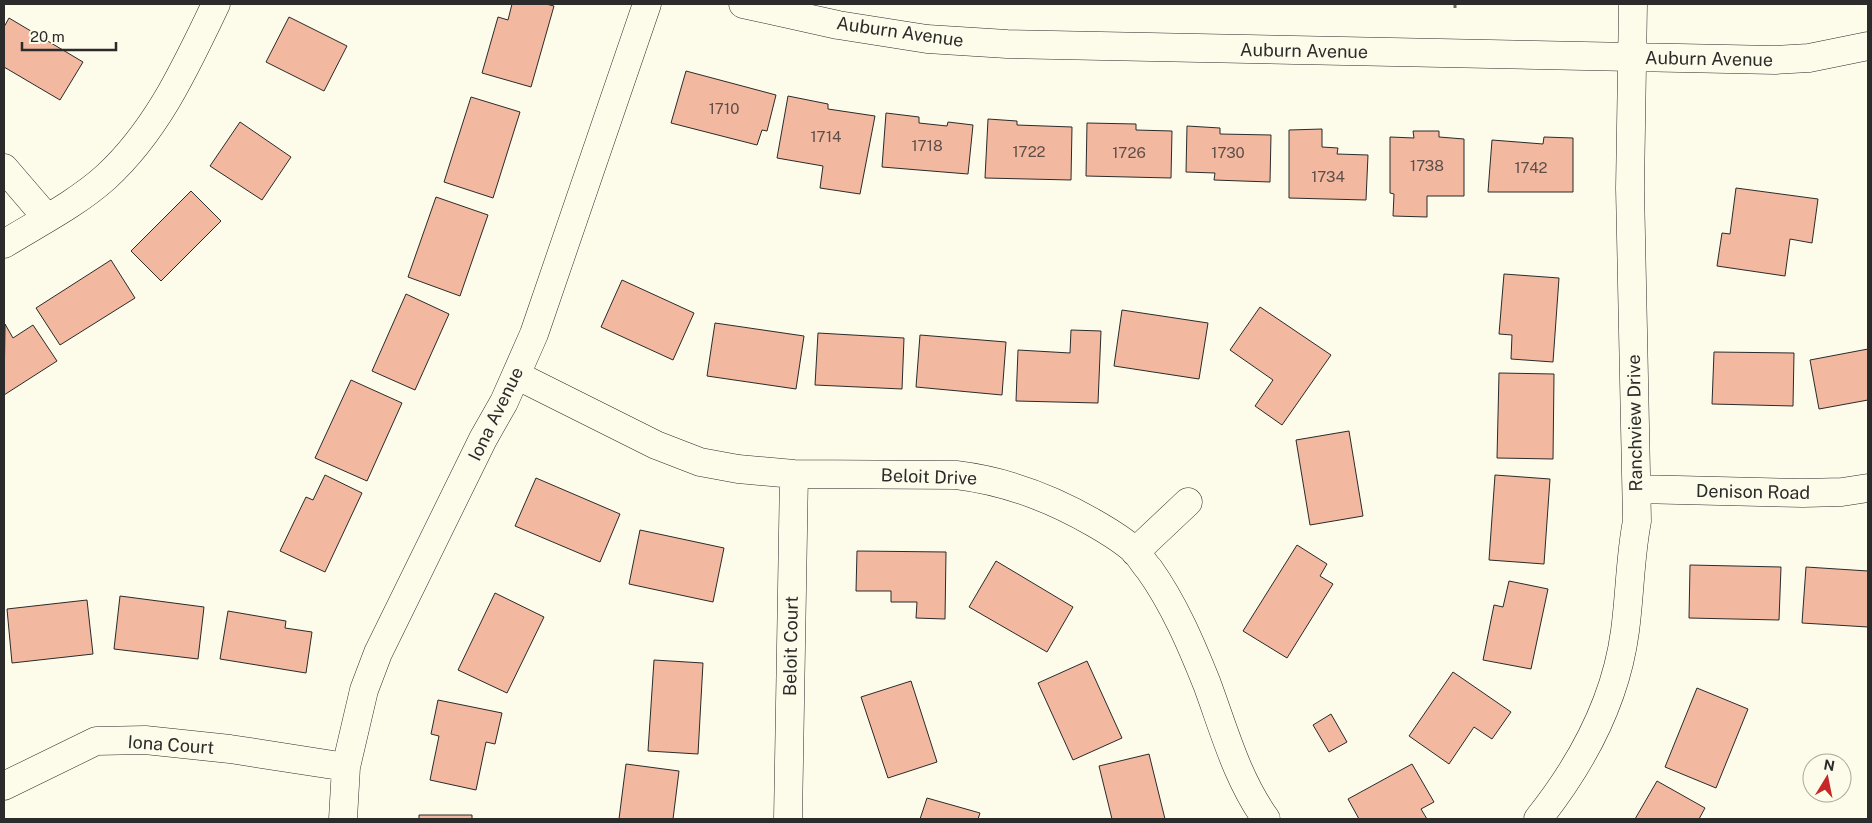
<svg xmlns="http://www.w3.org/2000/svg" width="1872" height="823" font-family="'Public Sans',sans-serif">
<rect width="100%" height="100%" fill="#fdfbea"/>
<path fill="#f2b8a0" stroke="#2b2b2b" d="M512,4h34l8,2 -23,81 -49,-14 16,-56 10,3z
M289,17l58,29 -23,45 -58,-29z
M9,18l74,44 -23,38 -56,-33v-40z
M686,71l90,24 -9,36 -5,-1 -5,15 -86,-22z
M788,96l40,8v5l47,7 -15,78 -40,-6 3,-22 -46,-8z
M471,97l49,15 -27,86 -49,-16z
M886,113l33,4v6l28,3 1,-4 25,3 -5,49 -86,-7z
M988,119l29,2v4l55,2 -1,53 -86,-2z
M240,122l51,35 -29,43 -52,-34z
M1087,123l49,1v6l36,1 -1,47 -85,-2z
M1187,126l33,2v6l51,1 -1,47 -56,-2 1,-7 -29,-1z
M1322,129v18l16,1 -1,6 31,1 -2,45 -77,-2v-68z
M1413,131h26v6l25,2v57h-37v21l-34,-1 1,-22 -4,-1v-56l24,1z
M1544,137l29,1v54h-85l4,-52 51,4z
M1736,188l82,11 -6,44 -22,-4 -5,37 -68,-10 5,-33 8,1z
M191,191l30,30 -60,60 -30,-30z
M436,197l52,18 -28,81 -52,-19z
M111,260l24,38 -75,47 -24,-37z
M1504,274l55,4 -6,84 -42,-3 1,-24 -13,-1z
M622,280l72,33 -21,47 -72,-33z
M406,294l43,20 -34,76 -43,-19z
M1260,307l71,48 -49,70 -27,-19 18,-26 -43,-30z
M1122,310l86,13 -9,56 -85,-13z
M715,323l89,13 -8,53 -89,-13z
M5,324l8,14 20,-13 24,36 -53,34z
M1071,330l30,1 -3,72 -82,-2 2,-51 52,3z
M818,333l86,5 -2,51 -87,-4z
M920,335l86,7 -4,53 -86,-8z
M1868,349v51l-49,9 -9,-49z
M1714,352l80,1 -1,53 -81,-2z
M1499,373l55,1 -1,85 -56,-1z
M351,380l51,23 -35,78 -52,-23z
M1349,431l14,85 -53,9 -14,-85z
M325,475l37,18 -37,79 -45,-21 26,-54 7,3z
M1495,475l55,4 -6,85 -55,-4z
M536,478l84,36 -20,48 -85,-36z
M640,530l84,18 -11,54 -84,-18z
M1297,545l30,19 -7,12 13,8 -46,74 -44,-27z
M857,551l89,1 -1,67 -29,-1 1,-16h-26v-11h-35z
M996,561l77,46 -26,45 -78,-45z
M1690,565l91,2 -2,53 -90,-2z
M1806,567l62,4v56l-66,-4z
M1509,581l39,8 -17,80 -48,-9 11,-55 9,2z
M495,593l49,24 -37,76 -49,-23z
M120,596l84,11 -6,52 -84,-10z
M87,600l6,54 -81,9 -5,-54z
M228,611l58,10 -1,7 27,4 -6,41 -86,-14z
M654,660l49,3 -5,91 -50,-3z
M1087,661l35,77 -49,22 -35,-77z
M1453,672l58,40 -19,27 -18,-12 -25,37 -40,-28z
M911,681l26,81 -49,16 -27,-81z
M1697,688l51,21 -32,79 -51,-21z
M438,700l64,13 -7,31 -9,-2 -10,48 -46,-10 9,-44 -8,-2z
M1331,714l16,28 -18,10 -16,-27z
M1149,754l16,65h-53l-13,-53z
M626,764l53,7 -6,48h-54z
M1412,764l22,38 -13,7 6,10h-68l-11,-20z
M1657,781l48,27 -6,11h-64z
M927,798l53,15 -2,6h-58z
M419,815h53v4h-53z"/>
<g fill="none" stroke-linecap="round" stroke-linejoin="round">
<defs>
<path id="minor" d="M743,4l95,21 89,14 80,5 768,16 34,-2 59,-12
M4,168l43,50
M4,244c34,-21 72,-40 102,-67 52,-48 80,-111 110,-173
M516,375l140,70 44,17 38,7 56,5 162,1c50,6 95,23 138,48 14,8 29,17 41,28 5,5 9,13 14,18 25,35 42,75 58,115 17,46 30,95 59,135
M1637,489l166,4 39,-1 26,-4
M1135,552l53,-50
M4,786l92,-45 49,-1 85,9 116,18
M343,819l3,-52 18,-77 14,-37 105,-214 21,-37 30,-68 113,-330
M788,819l6,-345
M1538,819c43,-54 78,-119 87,-188 5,-37 5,-74 12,-110l-7,-333 3,-184"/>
</defs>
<use href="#minor" stroke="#2b2b2b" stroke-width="29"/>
<path stroke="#6a6964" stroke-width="3" stroke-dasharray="4 2.5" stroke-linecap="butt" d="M1455,8v-4"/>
<use href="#minor" stroke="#fdfbea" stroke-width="28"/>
</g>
<g text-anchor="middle" stroke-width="4" stroke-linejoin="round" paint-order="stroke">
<g font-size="15" fill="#5d4e48">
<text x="724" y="114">1710</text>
<text x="826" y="142">1714</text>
<text x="927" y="151">1718</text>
<text x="1029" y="157">1722</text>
<text x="1129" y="158">1726</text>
<text x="1228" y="158">1730</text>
<text x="1427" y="171">1738</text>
<text x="1531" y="173">1742</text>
<text x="1328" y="182">1734</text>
</g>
<g font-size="18" fill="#2b2b2b" stroke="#fdfbea">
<text transform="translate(900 32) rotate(8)" y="6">Auburn Avenue</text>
<text transform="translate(1304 51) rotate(1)" y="6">Auburn Avenue</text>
<text transform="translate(1709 59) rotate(1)" y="6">Auburn Avenue</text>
<text transform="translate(496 414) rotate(-64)" y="6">Iona Avenue</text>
<text transform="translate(1635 423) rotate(-91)" y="6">Ranchview Drive</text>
<text transform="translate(929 477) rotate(2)" y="6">Beloit Drive</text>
<text transform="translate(1753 492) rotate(1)" y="6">Denison Road</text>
<text transform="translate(791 646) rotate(-89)" y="6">Beloit Court</text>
<text transform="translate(171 745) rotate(4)" y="6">Iona Court</text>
</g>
</g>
<rect width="1872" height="823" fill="none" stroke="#2b2b2b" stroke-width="10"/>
<g transform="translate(1827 778) rotate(10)"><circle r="24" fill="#fdfbea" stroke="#a9a89e"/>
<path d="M0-4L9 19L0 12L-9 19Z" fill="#c62828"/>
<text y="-8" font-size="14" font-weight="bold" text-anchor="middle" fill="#2b2b2b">N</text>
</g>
<path d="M22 42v8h94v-8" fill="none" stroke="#2b2b2b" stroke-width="2.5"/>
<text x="30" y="42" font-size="15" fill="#2b2b2b" stroke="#fdfbea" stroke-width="4" paint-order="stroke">20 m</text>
</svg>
